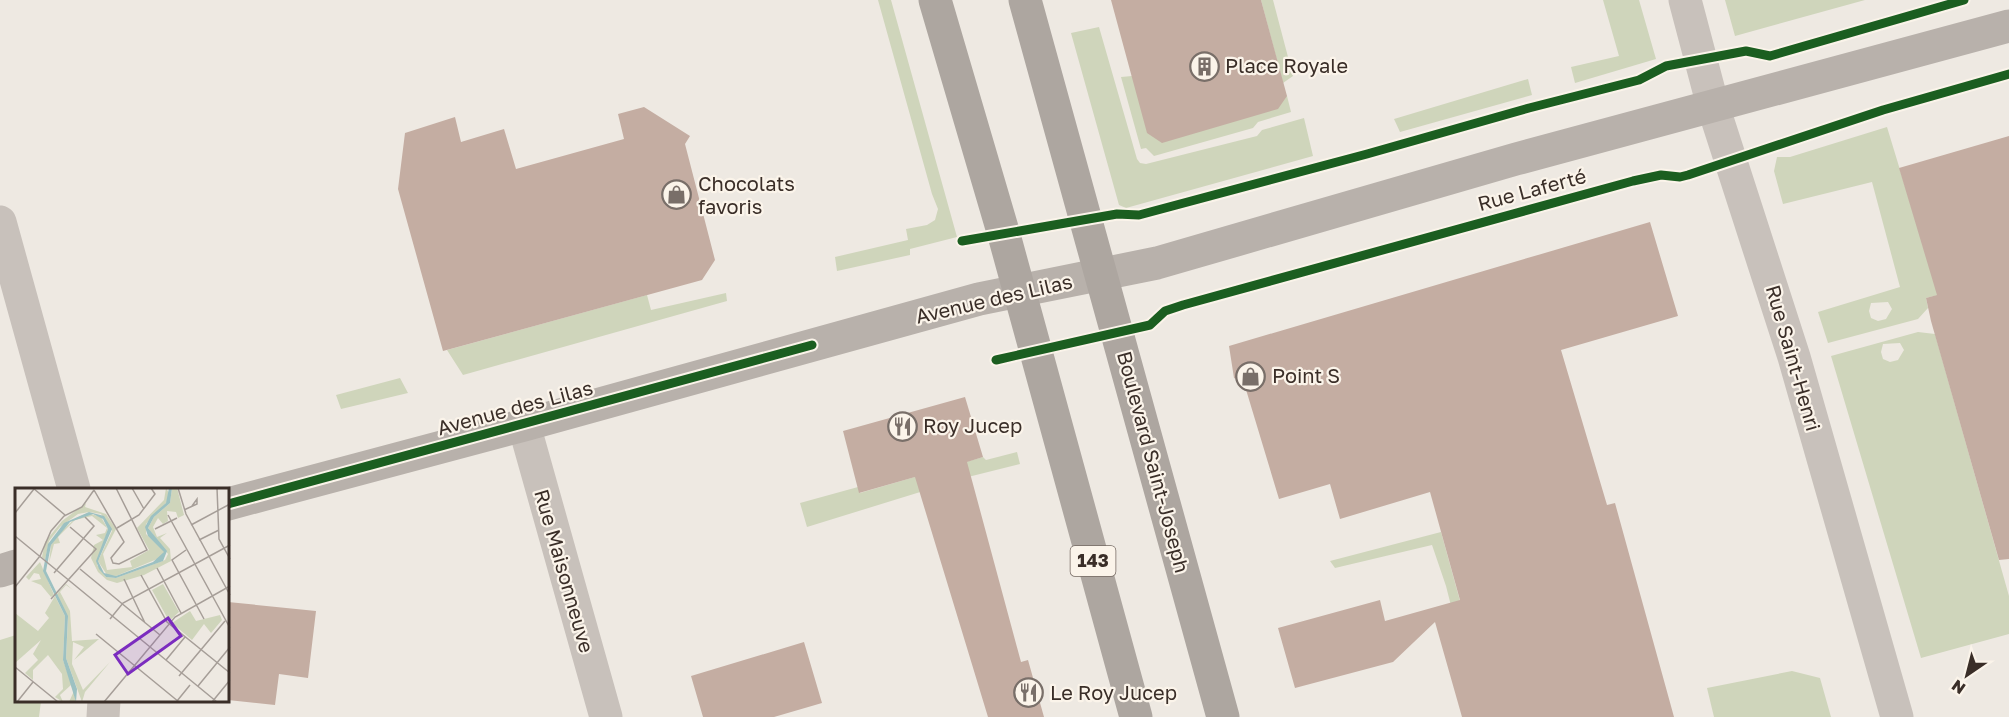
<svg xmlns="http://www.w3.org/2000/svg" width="2009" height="717" font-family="'Golos Text',sans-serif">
<rect width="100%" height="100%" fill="#eee9e2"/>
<path fill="#cfd5bb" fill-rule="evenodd" d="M878,0h13l66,237 -47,12v6l-73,16 -2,-14 73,-17 -2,-11 21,-4 8,-5 3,-11 -6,-15z
M1261,0h12l20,76 -10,7z
M1603,0h36l17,59 -81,24 -4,-16 48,-11z
M1725,0h140l-130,36z
M1099,27l38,132 3,4 6,1 111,-28 5,-6 42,-12 9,38 -187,52 -7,-3 -48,-172z
M1132,76l155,20 4,16 -33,10 -5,6 -99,28 -8,-8 -5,1 -20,-72z
M1528,79l4,16 -132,37 -6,-13z
M1887,127l51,168 -12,3 2,10 -10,11 -90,24 -10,-31 82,-25 -28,-105 -89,22 -9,-33 3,-14h13zM1888,302l4,7 -6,10 -8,2 -7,-3 -2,-7 2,-8z
M726,293l1,8 -264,74 -16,-25 200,-55 4,15z
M1918,332l17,2 74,262v38l-88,24 -90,-302zM1900,343l4,7 -6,10 -8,2 -7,-3 -2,-7 2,-8z
M400,378l8,15 -67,16 -5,-14z
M1017,452l3,12 -48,12 -165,51 -7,-24 58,-16 2,6 123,-36 3,3z
M1441,532l19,69 4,56 -18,-71 -14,-41 -97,23 -5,-7z
M16,635v65l25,1 -2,16h-39v-77z
M1792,671l28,7 11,39h-117l-7,-29z"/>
<path fill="#c4ada2" d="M1111,0h150l26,96 -9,13 -116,34 -15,-10z
M644,107l46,29 -5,8 30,116 -13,20 -259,71 -45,-162 7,-56 50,-16 6,25 43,-13 12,40 108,-30 -6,-25z
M2009,136v423l-10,1 -68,-239 -5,-23 11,-3 -38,-127z
M1650,222l28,94 -117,34 46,155 8,-2 59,214h-212l-27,-95 -42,40 -98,26 -17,-60 102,-28 5,21 75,-21 -30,-108 -90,27 -10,-35 -51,15 -35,-116 -10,-5 -5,-32z
M965,397l18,60 -16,5 54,200 7,-2 16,57h-56l-73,-240 -56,16 -16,-62z
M228,602l88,9 -8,67 -29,-4 -4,31 -47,-5z
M804,642l18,61 -48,14h-71l-12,-41z"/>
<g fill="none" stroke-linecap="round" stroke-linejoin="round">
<path stroke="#c8c1bb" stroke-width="33" d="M1685,0l28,106 81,251 103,360
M0,222l74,267
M524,425l82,292
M103,717l1,-17"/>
<path stroke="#b8b1ab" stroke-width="33" d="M228,504l296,-79 455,-126 178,-36 359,-104 493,-133
M0,571l16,-5"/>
<path stroke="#ada6a0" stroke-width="33" d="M935,0l69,235 132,482
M1025,0l198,717"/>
<defs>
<path id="cycleway" d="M962,241l155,-27 22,1 228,-61 162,-46 110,-28 27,-14 80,-15 24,5 194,-56
M996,360l154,-35 15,-14 18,-6 450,-124 28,-6 19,2 8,-2 195,-65 126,-36
M228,504l584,-159"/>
</defs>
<use href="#cycleway" stroke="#fbf4ea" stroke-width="13"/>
<use href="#cycleway" stroke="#1b5e20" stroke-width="9"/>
</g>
<defs>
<symbol id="building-ring" viewBox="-11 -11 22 22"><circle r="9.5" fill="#fbf4ea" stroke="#796f69" stroke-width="1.5"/><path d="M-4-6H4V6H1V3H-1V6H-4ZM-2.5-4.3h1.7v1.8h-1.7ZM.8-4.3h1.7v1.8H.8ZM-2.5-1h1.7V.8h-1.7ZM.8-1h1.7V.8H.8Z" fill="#796f69"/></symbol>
<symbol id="shop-ring" viewBox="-11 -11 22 22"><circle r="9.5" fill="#fbf4ea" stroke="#796f69" stroke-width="1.5"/><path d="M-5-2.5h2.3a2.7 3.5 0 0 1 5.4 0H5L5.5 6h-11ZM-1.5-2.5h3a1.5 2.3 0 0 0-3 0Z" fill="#796f69"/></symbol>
<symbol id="restaurant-ring" viewBox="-11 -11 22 22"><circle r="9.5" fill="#fbf4ea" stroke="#796f69" stroke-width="1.5"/><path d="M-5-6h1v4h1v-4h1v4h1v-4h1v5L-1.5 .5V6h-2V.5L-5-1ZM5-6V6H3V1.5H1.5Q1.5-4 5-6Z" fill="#796f69"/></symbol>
</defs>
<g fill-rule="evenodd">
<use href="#building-ring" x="1188" y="50" width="33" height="33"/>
<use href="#shop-ring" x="660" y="178" width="33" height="33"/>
<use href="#shop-ring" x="1234" y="360" width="33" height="33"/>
<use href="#restaurant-ring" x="886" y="410" width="33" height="33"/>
<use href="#restaurant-ring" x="1012" y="676" width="33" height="33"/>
</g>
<g text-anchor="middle" stroke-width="4.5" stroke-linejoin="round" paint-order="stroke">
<rect fill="#fbf4ea" stroke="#746962" stroke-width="1.5" x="1070.5" y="546" width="45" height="30" rx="4.5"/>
<g font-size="18" font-weight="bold" fill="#3a2e28">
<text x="1093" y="567">143</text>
</g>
<g font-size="20" fill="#3a2e28" stroke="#fbf4ea" text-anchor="start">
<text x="1225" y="73">Place Royale</text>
<text x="698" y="191">Chocolats<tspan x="698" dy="23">favoris</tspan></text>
<text x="1272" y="383">Point S</text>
<text x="923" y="433">Roy Jucep</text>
<text x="1050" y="700">Le Roy Jucep</text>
</g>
<g font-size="20" fill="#3a2e28" stroke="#fbf4ea">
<text transform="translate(1532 190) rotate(-15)" y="7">Rue Laferté</text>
<text transform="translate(994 299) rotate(-13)" y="7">Avenue des Lilas</text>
<text transform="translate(1793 358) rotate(74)" y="7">Rue Saint-Henri</text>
<text transform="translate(515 408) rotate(-15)" y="7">Avenue des Lilas</text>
<text transform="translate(1153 462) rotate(75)" y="7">Boulevard Saint-Joseph</text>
<text transform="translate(564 571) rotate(74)" y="7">Rue Maisonneuve</text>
</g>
</g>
<g transform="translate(15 488)">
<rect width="214" height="214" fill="#eee9e2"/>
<path d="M151,0l4,7 -4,8 -20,21v10l19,18 -3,5 -46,19 -9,-1 -9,-14 14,-30 -11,-17 -12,-2 -11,2 -18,13 -11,14 -4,19 -3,-3 3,-15 17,-21 24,-18 -1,4 21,7 10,15 -13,25 4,16 25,-3 -2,-6 19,-11 -12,-22 27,-28zM157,0h5l7,27 -6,3 -2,-6 -9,-1 1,10 -5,3 -5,-6 -5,9 4,10 10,-4 -7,5 10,11 1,12 -27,14 -27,8 -10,-3 -9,-8 -7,-14 3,-13 9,-5 -7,-5 9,-2 2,-5 -15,-12 -17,4 -17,17 2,6 -6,1 -5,19 2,-18 8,-12 17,-15 12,-5 13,4 7,12 -11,36 9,12 10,1 49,-18 3,-6 -20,-26 6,-11 16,-14zM25,74l14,33 -3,2 -10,-12 -10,-4 10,-2 -2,-5 -5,-1 -5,7 -3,-3zM51,96l7,6 -7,-5 -6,7 10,19 2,30 27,-2 -25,21 10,-13 -11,-5 -1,22 11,26 27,-28 -25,30 -3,10 -16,-44 2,-39 -11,-25zM148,96l16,28 -10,9 -17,-31zM40,108l10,20 -2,44 10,29 3,13h-7l5,-11 -3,-6 -11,10 3,7 -8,-5 8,-8 -1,-15 -14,-19 -15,15v10l-8,-7 13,-13 -5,-6 8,-14 -26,23v-50l23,18 11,-13 -4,-5zM175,123l6,10 24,-6 2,5 -11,13 -7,-9 -12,16 -20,-17z" fill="#cfd5bb"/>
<path d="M154,0h3l-2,15 -16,14 -6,11 19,23 -4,10 -47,17 -10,-1 -7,-8 -3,-8 12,-32 -5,-10 -10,-5 -23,8 -19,23 -5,26 22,45 -2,42 11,31 -1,13 -13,-42 2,-44 -22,-45 5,-27 16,-21 25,-11 15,4 8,13 -14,32 6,12 12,3 37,-14 11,-10 -16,-16 -3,-9 6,-11 15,-13z" fill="#9cc1c2"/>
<path fill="none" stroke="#a69e98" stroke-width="1.5" d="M18,0l32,27M117,0l12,21M163,0l8,26 44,81M202,0l2,51 11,20M79,2l30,52 -13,16 2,5 6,1 28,-14 -31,-62M169,22l13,-6v-5l-5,7M0,25l19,-24M153,27l62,113M176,37l39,-21M102,40l22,-13 16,-21 -4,-6M140,41l22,-11M0,48l202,166M184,52l20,-10M171,62l-14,10 32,59M25,68l11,-25 13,-15 18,-9 12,-17M142,80l24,45M65,81l80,66M39,85l40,-47 -9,-9M126,87l26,47 63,51M109,91l21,44M0,99l25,-31M36,111l45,-50 -26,-22M95,131l13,-16 107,-58M81,146l83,68M151,172l19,-23M0,179l43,35M164,188l46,-55M183,198l32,-39M162,213l13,-16M2,214l16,-20M89,214l71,-85 55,-31M197,214l18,-22"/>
<path fill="#7b2cbf" fill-opacity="0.15" stroke="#7b2cbf" stroke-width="3" d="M153,130l13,18 -53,38 -13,-19z"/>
<rect width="214" height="214" fill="none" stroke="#3a2e28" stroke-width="3"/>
</g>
<g transform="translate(1967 675) rotate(215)" stroke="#fbf4ea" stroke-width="4.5" paint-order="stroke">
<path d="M0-4.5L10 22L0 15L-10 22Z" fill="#3a2e28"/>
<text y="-9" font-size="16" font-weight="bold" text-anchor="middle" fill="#3a2e28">N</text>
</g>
</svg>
